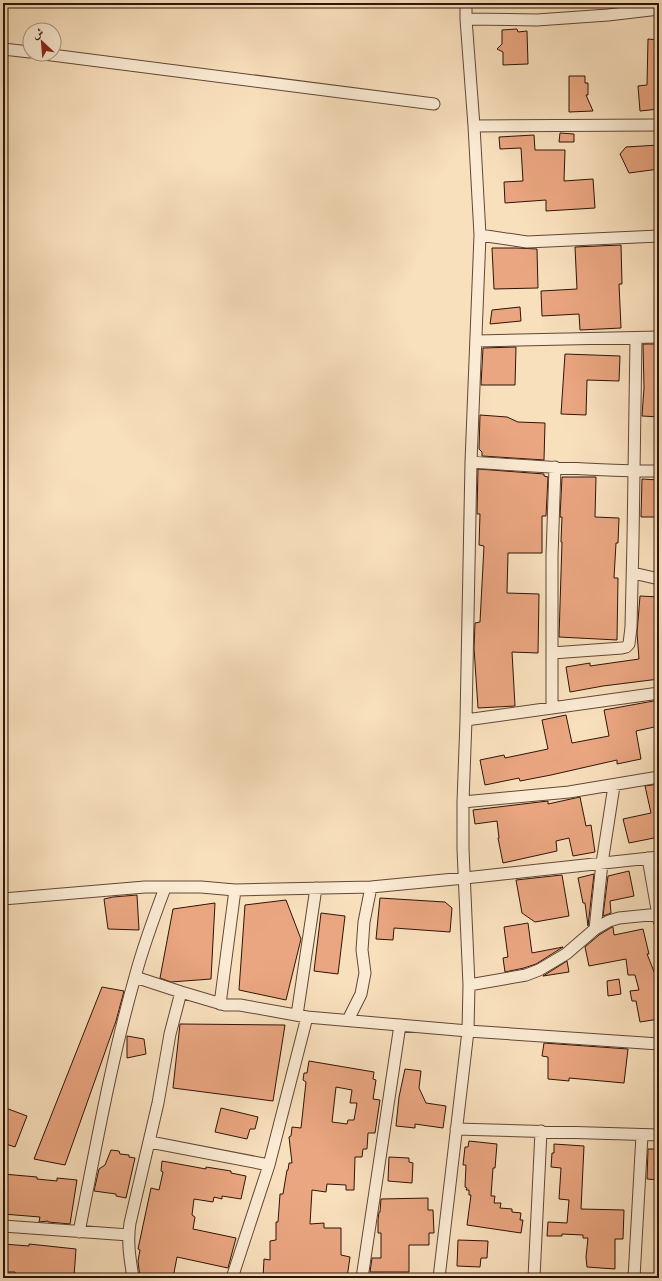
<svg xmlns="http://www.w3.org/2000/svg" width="662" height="1281" font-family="'IM FELL Great Primer',Amiri,serif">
<rect width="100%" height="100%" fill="#f9e0bd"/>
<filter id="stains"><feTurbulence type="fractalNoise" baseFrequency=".005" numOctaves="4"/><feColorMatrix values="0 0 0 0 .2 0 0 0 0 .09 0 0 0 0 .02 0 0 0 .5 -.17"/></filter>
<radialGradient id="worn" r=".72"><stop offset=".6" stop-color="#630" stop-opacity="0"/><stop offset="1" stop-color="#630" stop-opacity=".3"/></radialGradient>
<path fill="#eaa681" stroke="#2f1408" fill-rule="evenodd" d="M517,29l1,3 9,-1 1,33 -25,1v-13l-6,-3 5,-5v-14z
M648,39l11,1v69l-19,2 -2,-25 9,-1z
M569,76h16v7h3v12h-2l7,16 -24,1z
M560,133l14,1v8h-15z
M534,135l1,15h30l-1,31 29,-2 2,29 -49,3v-11l-41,3 -1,-21 19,-1 -2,-33 -21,1 -1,-12z
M659,145v24l-30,4 -9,-19 6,-7z
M621,245l1,39h-3l2,44 -41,2 -1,-16 -37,2 -1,-25 36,-2 -2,-42z
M492,248h25l20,1 1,39 -44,1z
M520,307l1,14 -31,3 2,-14z
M643,344h16v73l-17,-1 2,-28z
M516,347l-1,38h-34l2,-37z
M565,354l55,2 -1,25 -32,-1 -1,35 -25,-1z
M480,415l27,2 11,5 27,1 -1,37 -62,-4v-4l-3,-3z
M478,469l66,5v2l4,1 -2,39h-4v37h-34l-1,40 32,1 -1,59 -26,-1 3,54 -37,2 -4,-60 1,-25 5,-1 4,-76 -5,-1 1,-31h-3z
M562,477h34l-1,40 24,1 -1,25h-2l-2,35h4l-1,62 -58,-3 3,-95h-1l1,-25h-2z
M642,479l17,1 -1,37h-17z
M640,596l19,1v82l-56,7 -33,6 -4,-25 24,-4v3l49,-7 -2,-26z
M659,700v26l-23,5 5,28 -24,5v-4l-66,15 -31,6 -1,-3 -34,7 -5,-25 24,-5 1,3 43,-9 -6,-29 24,-5 6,28 37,-7 -5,-26z
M659,784v53l-30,6 -6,-24 28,-6 -6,-27z
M580,797l6,29 5,-1 4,27 -22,4 -4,-18 -13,3 1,10 -54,12 -5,-25h1l-2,-17 -22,3 -2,-14 75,-9v3z
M629,871l5,25 -24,5 1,12 -8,3 5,-40z
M594,874l-6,52 -3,-23h-2l-5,-25z
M562,875l7,41 -34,6 -13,-9 -6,-33z
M137,895l2,35 -31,-1 -4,-30 9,-2z
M380,898l65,4 7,6 -2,24 -56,-4 -1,12 -17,-1z
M286,900l15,39 -15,61 -47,-10 6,-85z
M215,903l-4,76 -40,3 -11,-4 13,-69z
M321,913l24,3 -7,58 -24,-3z
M528,923l4,30 31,-6 -27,17 -12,4 -19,4 -2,-14 5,-1 -4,-30z
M612,927h1l1,8 29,-6 6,25h-2l12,30v35l-19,3 -4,-21h-4l-2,-10 9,-1 -4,-15h-7l-2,-16 -37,7 -4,-19 14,-12z
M567,961l2,11 -26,4z
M619,979l2,15 -13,2 -1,-15z
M102,987l22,4 -8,30 -51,144 -31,-6z
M180,1024l105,1 -12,76 -100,-13z
M127,1036l17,3 2,15 -19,4z
M544,1043l84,6 -4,34 -55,-5v3l-21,-2v-22l-6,-1z
M309,1061l65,11 -1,7 3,1 -3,19 7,1 -5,33h-7l-1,16h-4l-1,8h-7l-1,33h-8v-5l-19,-1 -1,8 -14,-2 -2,34 14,-1v5h17v27l9,2 -3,21h-10l-20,-3v3h-54l1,-19 6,1v-19l6,-1v-18h2l2,-28h3l4,-24h1l1,-7h3l-3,-26 2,-1 1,-9 9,1 5,-46 -3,-2 1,-7h3zM336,1087l16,3 -2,13h7l-3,17h-6l-1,4 -15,-2z
M405,1069l16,2 -2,17 7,15 20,3 -3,22 -28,-4v4l-19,-2 3,-29z
M3,1107l24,9 -12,31 -12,-4z
M221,1108l37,9 -3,12h-5l-3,10 -32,-7z
M469,1141l28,3 -2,24h-2l-2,28h4l-1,7h7l-1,5 12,1v3l9,1 -1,7h3l-2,13 -54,-8 4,-30h-2v-5h-3l1,-2 -2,-1 1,-22h-3l2,-18h3z
M554,1144l30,2 -3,63 43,1 -1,29h-8v30l-28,-2 -1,-10 2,-19h-5v-3l-21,-1v2h-15l1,-14 19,1 2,-23 -10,-1 2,-31 -10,-1 1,-14h2z
M648,1149h11v31l-12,-1z
M111,1150l8,1 1,3 9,1v2l6,1 -9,40 -10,-2v-2l-22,-3 5,-22 6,-4z
M389,1157l20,1v4l4,1 -1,20 -24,-2z
M162,1161l44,8v-2l25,4v2l15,3 -5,23 -19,-3v3l-8,-2 -1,5 -19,-3 -2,16 3,2 -2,12 43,9 -8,30 -51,-11 -4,21h-33l-2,-17 2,-11 -2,-1 13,-61 8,2 4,-18 -2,-1z
M3,1174l34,3v2l20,2v-3l20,2 -7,44 -22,-2v-1l-9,1 1,-5 -37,-3z
M428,1198v12h5l1,23h-5v12h-20v27h-39l2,-14h9v-25h-3v-13l1,-8h1l1,-13z
M458,1240l30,1 -1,17h-6l-1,9 -23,-1z
M3,1244l26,2v-2l47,5 -2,27 -29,-2v3l-30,-3v-2h-12z"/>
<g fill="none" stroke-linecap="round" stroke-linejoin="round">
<defs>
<path id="minor" d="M466,19l71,1 71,-5 51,-6
M3,49l27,3
M44,54l390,50
M474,126l185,-1
M480,235l47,7 132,-6
M477,341l182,-4
M471,462c63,4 125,9 188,9
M633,573l26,6
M552,653l70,-5 4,-1 3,-3 2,-17 2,-87 3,-202
M552,708v-152l3,-89
M466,720l193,-27
M463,802l106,-10 90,-15
M648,858l11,63
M3,899l142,-12h56l34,3 136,-3 94,-9 194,-21
M595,929l7,-66 12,-77
M135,977l46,15 44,13h15l67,12 161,14 1,-46 -6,-136v-47l3,-82 5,-258 9,-227 -6,-109 -8,-107v-16
M469,985l57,-10 13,-5 27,-16 29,-25 14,-8 10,-3 40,-4
M220,1004l15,-114
M297,1015l19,-127
M348,1020l13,-26 4,-21 -3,-23 2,-28 7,-35
M456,1129l203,6
M150,1142l119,23
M3,1226l126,9
M79,1232c17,-85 32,-171 56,-255 8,-30 19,-60 30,-89
M133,1278c-3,-19 -6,-36 -3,-55l28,-120 12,-69 11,-42
M232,1278l37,-113 38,-148
M362,1278l38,-253
M439,1278l29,-247 191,13
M534,1278l7,-147
M634,1278l8,-143"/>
</defs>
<use href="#minor" stroke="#624735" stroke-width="13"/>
<use href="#minor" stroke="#fbebd4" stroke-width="11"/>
</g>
<rect width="662" height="1281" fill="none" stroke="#f9e0bd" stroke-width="16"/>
<rect x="4" y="4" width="654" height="1273" fill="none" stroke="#2f1408" stroke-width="2"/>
<rect x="8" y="8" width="646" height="1265" fill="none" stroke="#2f1408"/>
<g transform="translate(42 42) rotate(334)"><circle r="19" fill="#fbebd4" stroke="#a99582"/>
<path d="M0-3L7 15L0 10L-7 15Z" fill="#8f2418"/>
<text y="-6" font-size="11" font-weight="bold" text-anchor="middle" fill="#2f1408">ش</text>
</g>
<rect width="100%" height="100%" filter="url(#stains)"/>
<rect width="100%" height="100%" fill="url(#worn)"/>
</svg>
